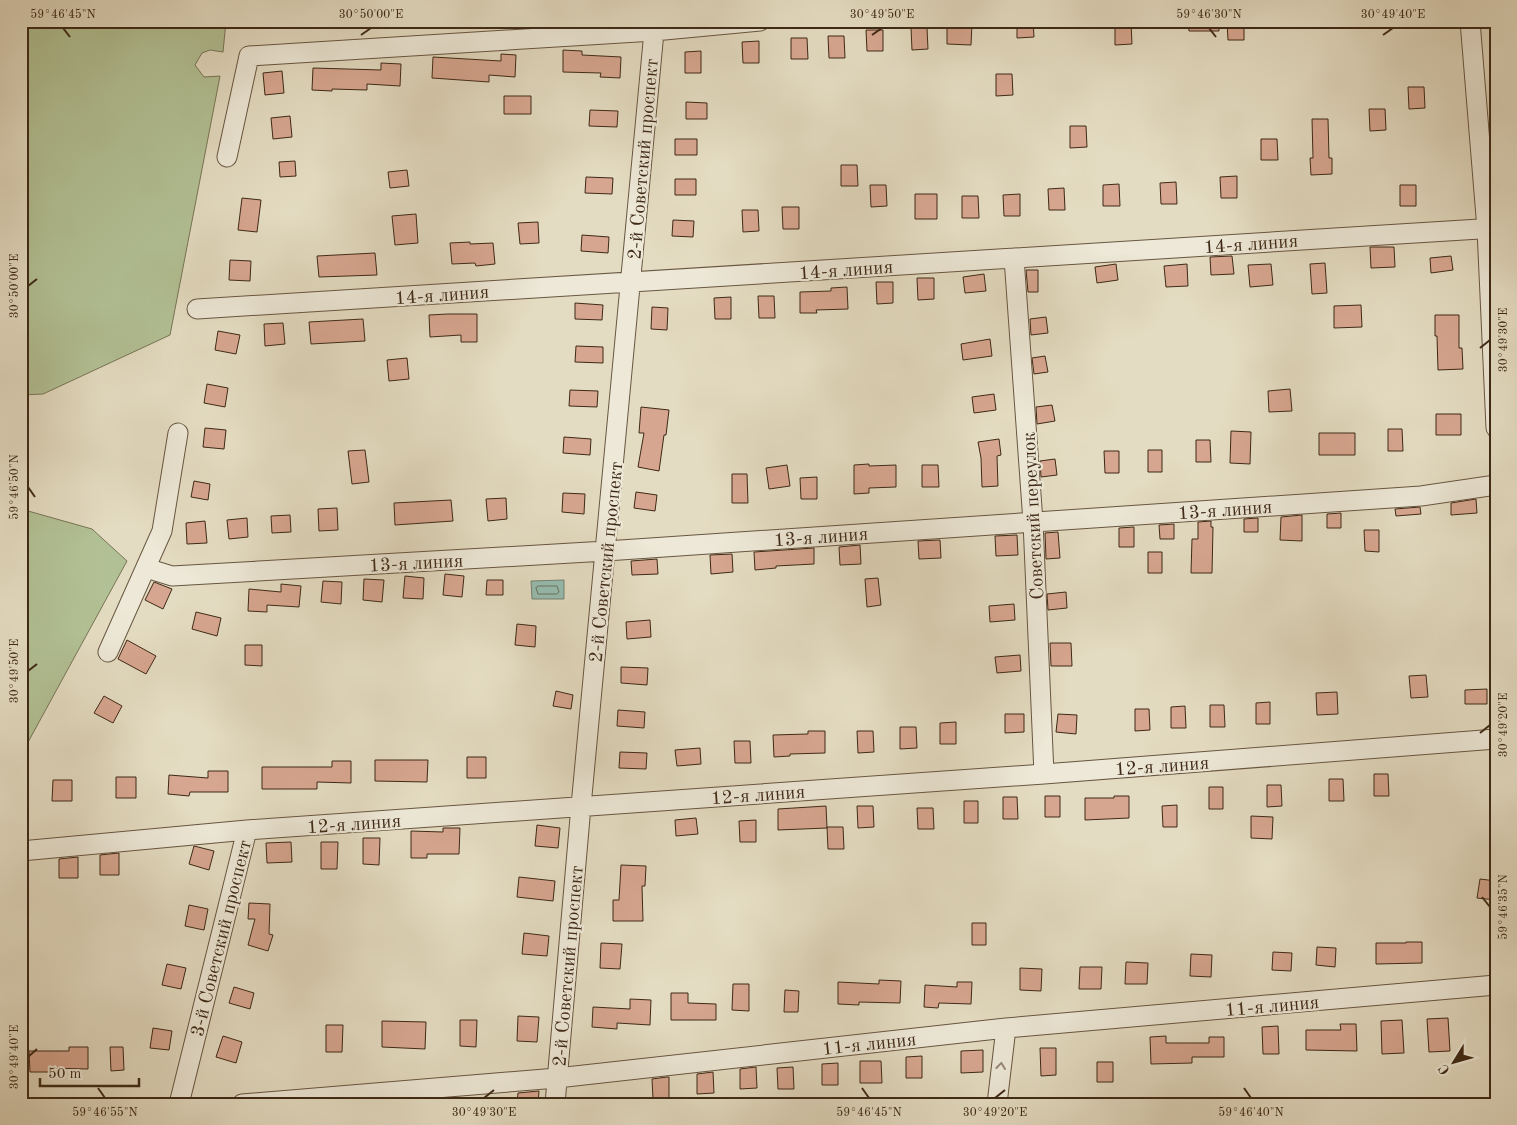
<svg xmlns="http://www.w3.org/2000/svg" width="1517" height="1125" font-family="'Old Standard TT',serif">
<rect width="100%" height="100%" fill="#e4dcc2"/>
<filter id="stains"><feTurbulence type="fractalNoise" baseFrequency=".004" numOctaves="4"/><feColorMatrix values="0 0 0 0 .2 0 0 0 0 .09 0 0 0 0 .02 0 0 0 .5 -.17"/></filter>
<radialGradient id="worn" r=".72"><stop offset=".6" stop-color="#630" stop-opacity="0"/><stop offset="1" stop-color="#630" stop-opacity=".3"/></radialGradient>
<path fill="#b2c195" stroke="#787556" d="M21,21h205l-3,31 -13,-2 -8,3 -7,12 9,12 16,-1 -50,259 -127,59 -22,1z
M21,509l71,20 35,32 -106,194z"/>
<path fill="#96bcaf" stroke="#738172" d="M564,580v19h-32l-1,-18z"/>
<g fill="none" stroke-linecap="round" stroke-linejoin="round">
<path stroke="#6a7262" stroke-width="1" d="M539,586h18l2,6 -2,2h-19l-2,-6z"/>
</g>
<path fill="#d7a690" stroke="#3e2916" d="M1017,21h16l1,16 -17,1z
M1188,21h31v10h-30z
M1227,21h17v19h-16z
M947,22l25,1 -1,22 -24,-1z
M1115,23h16l1,21 -17,1z
M911,28h16l1,21 -16,1z
M866,30h17v21h-16z
M828,36h16l1,22h-16z
M791,38h16l1,21h-17z
M759,41v22h-16l-1,-21z
M563,50l19,1v4l39,2 -1,21 -20,-1 1,-4 -38,-1z
M701,51v22h-16v-21z
M501,54l15,1 -1,22 -26,-2v7l-57,-4 1,-21 68,4z
M381,63l20,1 -1,22 -33,-2v6l-35,-1v2l-20,-1 1,-22 68,2z
M282,71l2,22 -19,2 -2,-22z
M996,74h16l1,21 -17,1z
M1408,87h16l1,21 -16,1z
M504,96h27v18h-27z
M686,102l21,1v16h-21z
M1369,109h16l1,21 -16,1z
M590,110l28,1 -1,16 -28,-1z
M290,116l2,21 -19,2 -2,-21z
M1312,119h16l1,39h3v16l-21,1 -1,-17h3z
M1070,126h16l1,21 -17,1z
M675,139h22v16h-22z
M1261,139h16l1,21h-17z
M295,161l1,15 -16,1 -1,-15z
M841,165h16l1,21h-17z
M407,170l2,16 -19,2 -2,-16z
M1237,176v22h-16l-1,-21z
M586,177l27,1 -1,16 -27,-1z
M675,179h21v16h-21z
M1176,182l1,22h-16l-1,-21z
M1119,184l1,22h-17v-21z
M870,185h16l1,21 -16,1z
M1400,185h16v21h-16z
M1064,188l1,22h-16l-1,-21z
M915,194h22v25h-22z
M1020,194v22h-16l-1,-21z
M962,196h16l1,22h-17z
M242,198l19,2 -4,32 -19,-2z
M782,207h17v22h-16z
M742,210h16l1,21 -16,1z
M416,214l2,29 -23,2 -3,-29z
M673,220l21,1 -1,16 -21,-1z
M538,222l1,21 -19,1 -2,-21z
M582,235l27,2 -1,16 -27,-2z
M470,242v2l23,-1 2,21 -19,2 -1,-3 -23,1 -2,-21z
M1370,247h24l1,20 -24,1z
M375,253l2,22 -58,2 -2,-21z
M1232,256l2,18 -23,1 -1,-18z
M1451,256l2,14 -22,3 -1,-15z
M230,260l21,1 -1,20 -21,-1z
M1325,263l2,30 -15,1 -2,-30z
M1116,264l2,16 -21,3 -2,-16z
M1187,264l1,22 -22,1 -2,-21z
M1271,264l2,21 -23,2 -2,-22z
M1026,270h12v22h-10z
M984,274l2,17 -21,2 -2,-16z
M917,278h17v21l-16,1z
M876,282h17v21l-16,1z
M847,287l1,22 -32,1 1,3h-17v-21l31,-1v-3z
M758,296h16l1,22h-16z
M731,297v22h-16l-1,-21z
M575,303l28,2 -1,15 -27,-1z
M1361,305l1,22 -28,1v-22z
M652,307l16,1 -1,22 -16,-1z
M448,314h29v28h-16v-7l-31,2 -1,-22z
M1435,315h24v33h3l1,21 -25,1 -1,-34h-2z
M1046,317l2,16 -17,2 -1,-16z
M363,319l2,22 -54,3 -2,-22z
M283,323l2,21 -20,2 -1,-22z
M218,331l22,4 -4,19 -21,-4z
M990,339l2,17 -29,4 -2,-16z
M576,346l27,1v16l-28,-1z
M1045,356l3,16 -14,2 -2,-16z
M407,358l2,21 -20,2 -2,-21z
M207,384l21,4 -3,19 -21,-4z
M1290,389l2,22 -23,1 -1,-21z
M570,390l28,1 -1,16 -28,-1z
M994,394l2,16 -22,3 -2,-16z
M1052,405l3,16 -18,3 -1,-17z
M641,407l28,3 -3,25h-2l-5,36 -21,-4 6,-34h-5z
M1436,414h25v21h-25z
M205,428l21,2 -2,19 -21,-2z
M1388,429h14l1,22h-15z
M1231,431l20,1 -1,32 -20,-1z
M1319,433h36v22h-36z
M564,437l27,2 -1,16 -27,-2z
M999,439l2,16 -4,1 1,30 -16,1 -1,-29 -3,-16z
M1196,440h14l1,22h-15z
M365,450l4,32 -17,2 -4,-33z
M1148,450h14v22h-14z
M1104,451h15v22h-14z
M1055,459l2,16 -16,2 -1,-16z
M869,464v2l27,-1v22l-27,1v5l-15,1v-29z
M787,465l3,21 -21,3 -3,-21z
M922,465h16l1,22h-17z
M732,474h15l1,29h-16z
M817,477v22h-16l-1,-21z
M194,481l16,3 -2,16 -17,-3z
M636,492l21,3 -2,16 -21,-3z
M563,493l22,1 -1,20 -22,-2z
M506,498l1,21 -19,2 -2,-22z
M1476,499l1,14 -26,2v-12z
M451,500l2,21 -58,4 -1,-22z
M1420,507l1,7 -25,2 -1,-7z
M337,508l1,22 -19,1 -1,-22z
M1341,513v15h-14v-14z
M290,515l1,17 -19,1 -1,-17z
M1302,515v26l-22,-1 1,-23z
M247,518l1,19 -19,2 -2,-19z
M1258,518v14h-14v-13z
M205,521l2,22 -20,1 -1,-21z
M1211,521v6h2l-1,46h-21l1,-34h6v-17z
M1174,524v15h-14l-1,-14z
M1134,527v20h-15v-19z
M1364,530h15v22l-14,-1z
M1058,532l2,26 -14,1 -1,-26z
M1017,535l1,20 -22,1 -1,-20z
M940,540l1,18 -22,1 -1,-18z
M860,545l1,19 -21,1 -1,-18z
M814,548v16l-38,2v2l-21,2 -1,-18z
M1148,552h14v21h-14z
M732,554l1,18 -22,2 -1,-19z
M657,559l1,15 -26,1 -1,-14z
M445,574l19,2 -2,21 -19,-2z
M405,576l19,2 -1,21 -20,-1z
M878,578l3,27 -14,2 -2,-28z
M364,579l20,1 -2,22 -19,-2z
M487,580h16v15h-17z
M323,581l19,1 -1,22 -20,-2z
M154,582l18,7 -9,20 -18,-9z
M281,584l20,2 -2,21 -32,-2v7l-19,-1 1,-22 32,3z
M1066,592l1,16 -19,2 -1,-16z
M1014,604l1,16 -25,2 -1,-16z
M196,612l25,6 -4,18 -25,-7z
M650,620l1,17 -24,2 -1,-17z
M517,624l19,2 -1,21 -20,-2z
M127,640l29,16 -10,18 -28,-15z
M1050,643h21l1,23h-21z
M245,645h17v21l-17,-1z
M1020,655l1,16 -24,2 -2,-16z
M621,667l27,1 -1,17 -26,-2z
M1426,675l2,22 -17,1 -2,-22z
M1487,689v15h-22v-14z
M556,691l17,4 -2,14 -18,-3z
M1337,692l1,22 -21,1 -1,-22z
M104,696l18,10 -9,17 -19,-10z
M1270,702v22h-14v-21z
M1210,705h14l1,22h-15z
M1185,706l1,22h-15v-21z
M1135,709h14l1,21 -15,1z
M618,710l27,2 -1,16 -27,-2z
M1005,714h19v18l-19,1z
M1058,714l19,1 -1,19 -20,-2z
M956,722v22h-16v-21z
M900,727h16l1,21 -17,1z
M808,731h17v22l-35,1v2l-16,1 -1,-22 35,-1z
M857,731h16l1,21 -16,1z
M734,741h16l1,22h-16z
M700,748l1,16 -24,2 -2,-16z
M620,752l27,1 -1,16 -27,-1z
M467,757h19v21h-19z
M375,760h53l-1,22 -52,-1z
M332,761h19v22l-34,-1v7h-55v-22h70z
M208,771h20v21h-38l-1,4 -21,-2 1,-19 39,3z
M1374,774h14l1,22h-15z
M116,777h20v21h-20z
M1329,779h14l1,22h-15z
M53,780h19v21h-20z
M1267,785h14l1,21 -15,1z
M1209,787h14v22h-14z
M1045,796h15v21h-15z
M1114,796h15v22l-44,2v-22h29z
M1003,797h14l1,22h-15z
M964,801h14v22h-14z
M1177,805v22h-14l-1,-21z
M826,806l1,22 -49,2v-21z
M857,806h16l1,21 -16,1z
M917,808h16l1,21h-16z
M1251,816l22,1 -1,22 -21,-1z
M696,818l2,16 -22,2 -1,-16z
M756,820v22h-16l-1,-21z
M537,825l23,3 -2,20 -23,-2z
M827,827h16l1,22h-16z
M443,828h17l-1,26h-32v4h-16v-27l32,1z
M363,838h17l-1,27 -16,-1z
M291,842l1,20 -25,1 -1,-20z
M321,842h17l-1,27h-16z
M194,846l20,5 -5,19 -20,-6z
M119,853v22h-19v-20z
M78,857v21h-19v-19z
M621,865l25,1 -1,20h-3l1,35h-30v-21h6z
M519,877l36,4 -2,20 -36,-4z
M1480,879l16,2v19l-19,-2z
M249,903l21,1 -1,30 4,1 -5,16 -20,-6 7,-26h-7z
M189,905l19,4 -4,21 -19,-4z
M972,923h14v22h-14z
M524,933l25,3 -2,20 -25,-2z
M1406,942h16v21l-46,1v-21h30z
M601,943l21,1 -2,25 -20,-1z
M1317,947l19,1 -1,19 -19,-2z
M1273,952l19,1 -1,18 -19,-1z
M1191,954l21,1 -1,22 -21,-1z
M1126,962l22,1 -1,21h-22z
M167,964l19,4 -5,21 -19,-4z
M1080,967h22l-1,22h-22z
M1020,968l22,1 -1,22 -21,-1z
M879,980l22,1 -1,22 -41,-1v3l-21,-1v-22l41,2z
M957,982h15l-1,22 -32,-1 -1,5 -14,-1 1,-22 32,2z
M733,984h16v27l-17,-1z
M234,987l20,6 -4,16 -21,-6z
M785,990l14,1 -1,21h-14z
M671,993h17v10l28,1v16h-45z
M630,999l21,1 -1,25 -33,-2v6l-25,-2 1,-20 37,2z
M518,1016l21,1 -2,25 -20,-1z
M1448,1018l2,33 -21,1 -2,-33z
M460,1020h17l-1,27 -16,-1z
M1402,1020l2,33 -22,1 -1,-33z
M382,1021l44,1 -1,27 -43,-2z
M1340,1024h16l1,27 -51,-1v-20h35z
M326,1025h17l-1,27h-16z
M1278,1026l1,28h-16l-1,-27z
M153,1028l19,3 -3,19 -19,-2z
M223,1036l19,6 -6,21 -20,-6z
M1166,1036v7h43v-6h15v20h-32v6l-41,1 -1,-27z
M69,1047h19v22l-39,-1v4h-19l-1,-21h40z
M110,1047h13l1,23 -13,1z
M1040,1048h16v27l-15,1z
M983,1050v22l-22,1v-22z
M922,1056v22h-16v-21z
M860,1061h21l1,22h-22z
M1097,1062h16v20h-16z
M838,1063v22h-16v-21z
M756,1067l1,21 -17,1v-20z
M793,1067l1,22h-16l-1,-21z
M713,1072l1,21 -17,1v-20z
M667,1077h2v22h-16l-1,-20z
M539,1091l-1,13h-21l1,-11z"/>
<g fill="none" stroke-linecap="round" stroke-linejoin="round">
<defs>
<path id="minor" d="M1470,21l17,208 9,199
M227,157l22,-101 405,-25 106,-10
M1014,258l19,264 11,252
M197,309l1299,-81
M146,568l26,8 434,-25 815,-55 75,-11
M108,652l54,-121 16,-98
M21,851l226,-21 797,-56 452,-35
M179,1104l68,-274
M242,1104l315,-26 449,-50 490,-43
M555,1104l26,-298 74,-785
M997,1104l9,-76"/>
</defs>
<use href="#minor" stroke="#685641" stroke-width="21"/>
<use href="#minor" stroke="#ede8d7" stroke-width="19"/>
</g>
<defs><path id="oneway-chevron" d="M-2-3.5L2.5 0L-2 3.5" fill="none" stroke-width="1.6" stroke-linecap="round" stroke-linejoin="round" transform="scale(1.25)"/></defs>
<use stroke="#968876" href="#oneway-chevron" transform="translate(1001 1066) rotate(-83)"/>
<path fill="none" stroke="#3e2916" stroke-width="2" d="M63,28l7,9M1209,28l7,9M361,35l10,-7M872,35l10,-7M1383,35l10,-7M28,286l9,-7M1480,348l10,-8M28,487l7,10M28,671l9,-7M1480,733l10,-8M1482,897l8,10M28,1057l9,-8M98,1088l7,10M862,1088l7,10M1244,1088l7,10M484,1098l10,-8M995,1098l10,-8"/>
<g text-anchor="middle" stroke-width="4.5" stroke-linejoin="round" paint-order="stroke">
<g font-size="19" fill="#3e2916" stroke="#ede8d7">
<text transform="translate(642 159) rotate(-85)" y="7">2-й Советский проспект</text>
<text transform="translate(1251 243) rotate(-4)" y="7">14-я линия</text>
<text transform="translate(846 269) rotate(-4)" y="7">14-я линия</text>
<text transform="translate(442 294) rotate(-4)" y="7">14-я линия</text>
<text transform="translate(1225 509) rotate(-4)" y="7">13-я линия</text>
<text transform="translate(1032 516) rotate(-93)" y="7">Советский переулок</text>
<text transform="translate(821 536) rotate(-4)" y="7">13-я линия</text>
<text transform="translate(416 562) rotate(-3)" y="7">13-я линия</text>
<text transform="translate(605 562) rotate(-84)" y="7">2-й Советский проспект</text>
<text transform="translate(1162 765) rotate(-4)" y="7">12-я линия</text>
<text transform="translate(758 794) rotate(-4)" y="7">12-я линия</text>
<text transform="translate(354 823) rotate(-4)" y="7">12-я линия</text>
<text transform="translate(220 938) rotate(-76)" y="7">3-й Советский проспект</text>
<text transform="translate(567 966) rotate(-85)" y="7">2-й Советский проспект</text>
<text transform="translate(1272 1005) rotate(-5)" y="7">11-я линия</text>
<text transform="translate(869 1043) rotate(-6)" y="7">11-я линия</text>
</g>
</g>
<rect width="1517" height="1125" fill="none" stroke="#e4dcc2" stroke-width="55"/>
<g transform="translate(1454 1062) rotate(233)" stroke="#ede8d7" stroke-width="4" paint-order="stroke">
<path d="M0-4L9 19L0 12L-9 19Z" fill="#3e2916"/>
<text y="-8" font-size="14" font-weight="bold" text-anchor="middle" fill="#3e2916">С</text>
</g>
<path d="M40 1078v8h99v-8" fill="none" stroke="#3e2916" stroke-width="2.5"/>
<text x="48" y="1078" font-size="15" fill="#3e2916" stroke="#ede8d7" stroke-width="4" paint-order="stroke">50 m</text>
<rect x="28" y="28" width="1462" height="1070" fill="none" stroke="#3e2916" stroke-width="2"/>
<g font-size="12" text-anchor="middle" fill="#3e2916">
<text x="63" y="18">59°46'45"N</text>
<text x="371" y="18">30°50'00"E</text>
<text x="882" y="18">30°49'50"E</text>
<text x="1209" y="18">59°46'30"N</text>
<text x="1393" y="18">30°49'40"E</text>
<text transform="translate(14 286) rotate(-90)" y="4">30°50'00"E</text>
<text transform="translate(1503 340) rotate(-90)" y="4">30°49'30"E</text>
<text transform="translate(14 487) rotate(-90)" y="4">59°46'50"N</text>
<text transform="translate(14 671) rotate(-90)" y="4">30°49'50"E</text>
<text transform="translate(1503 725) rotate(-90)" y="4">30°49'20"E</text>
<text transform="translate(1503 907) rotate(-90)" y="4">59°46'35"N</text>
<text transform="translate(14 1057) rotate(-90)" y="4">30°49'40"E</text>
<text x="105" y="1116">59°46'55"N</text>
<text x="484" y="1116">30°49'30"E</text>
<text x="869" y="1116">59°46'45"N</text>
<text x="995" y="1116">30°49'20"E</text>
<text x="1251" y="1116">59°46'40"N</text>
</g>
<rect width="100%" height="100%" filter="url(#stains)"/>
<rect width="100%" height="100%" fill="url(#worn)"/>
</svg>
